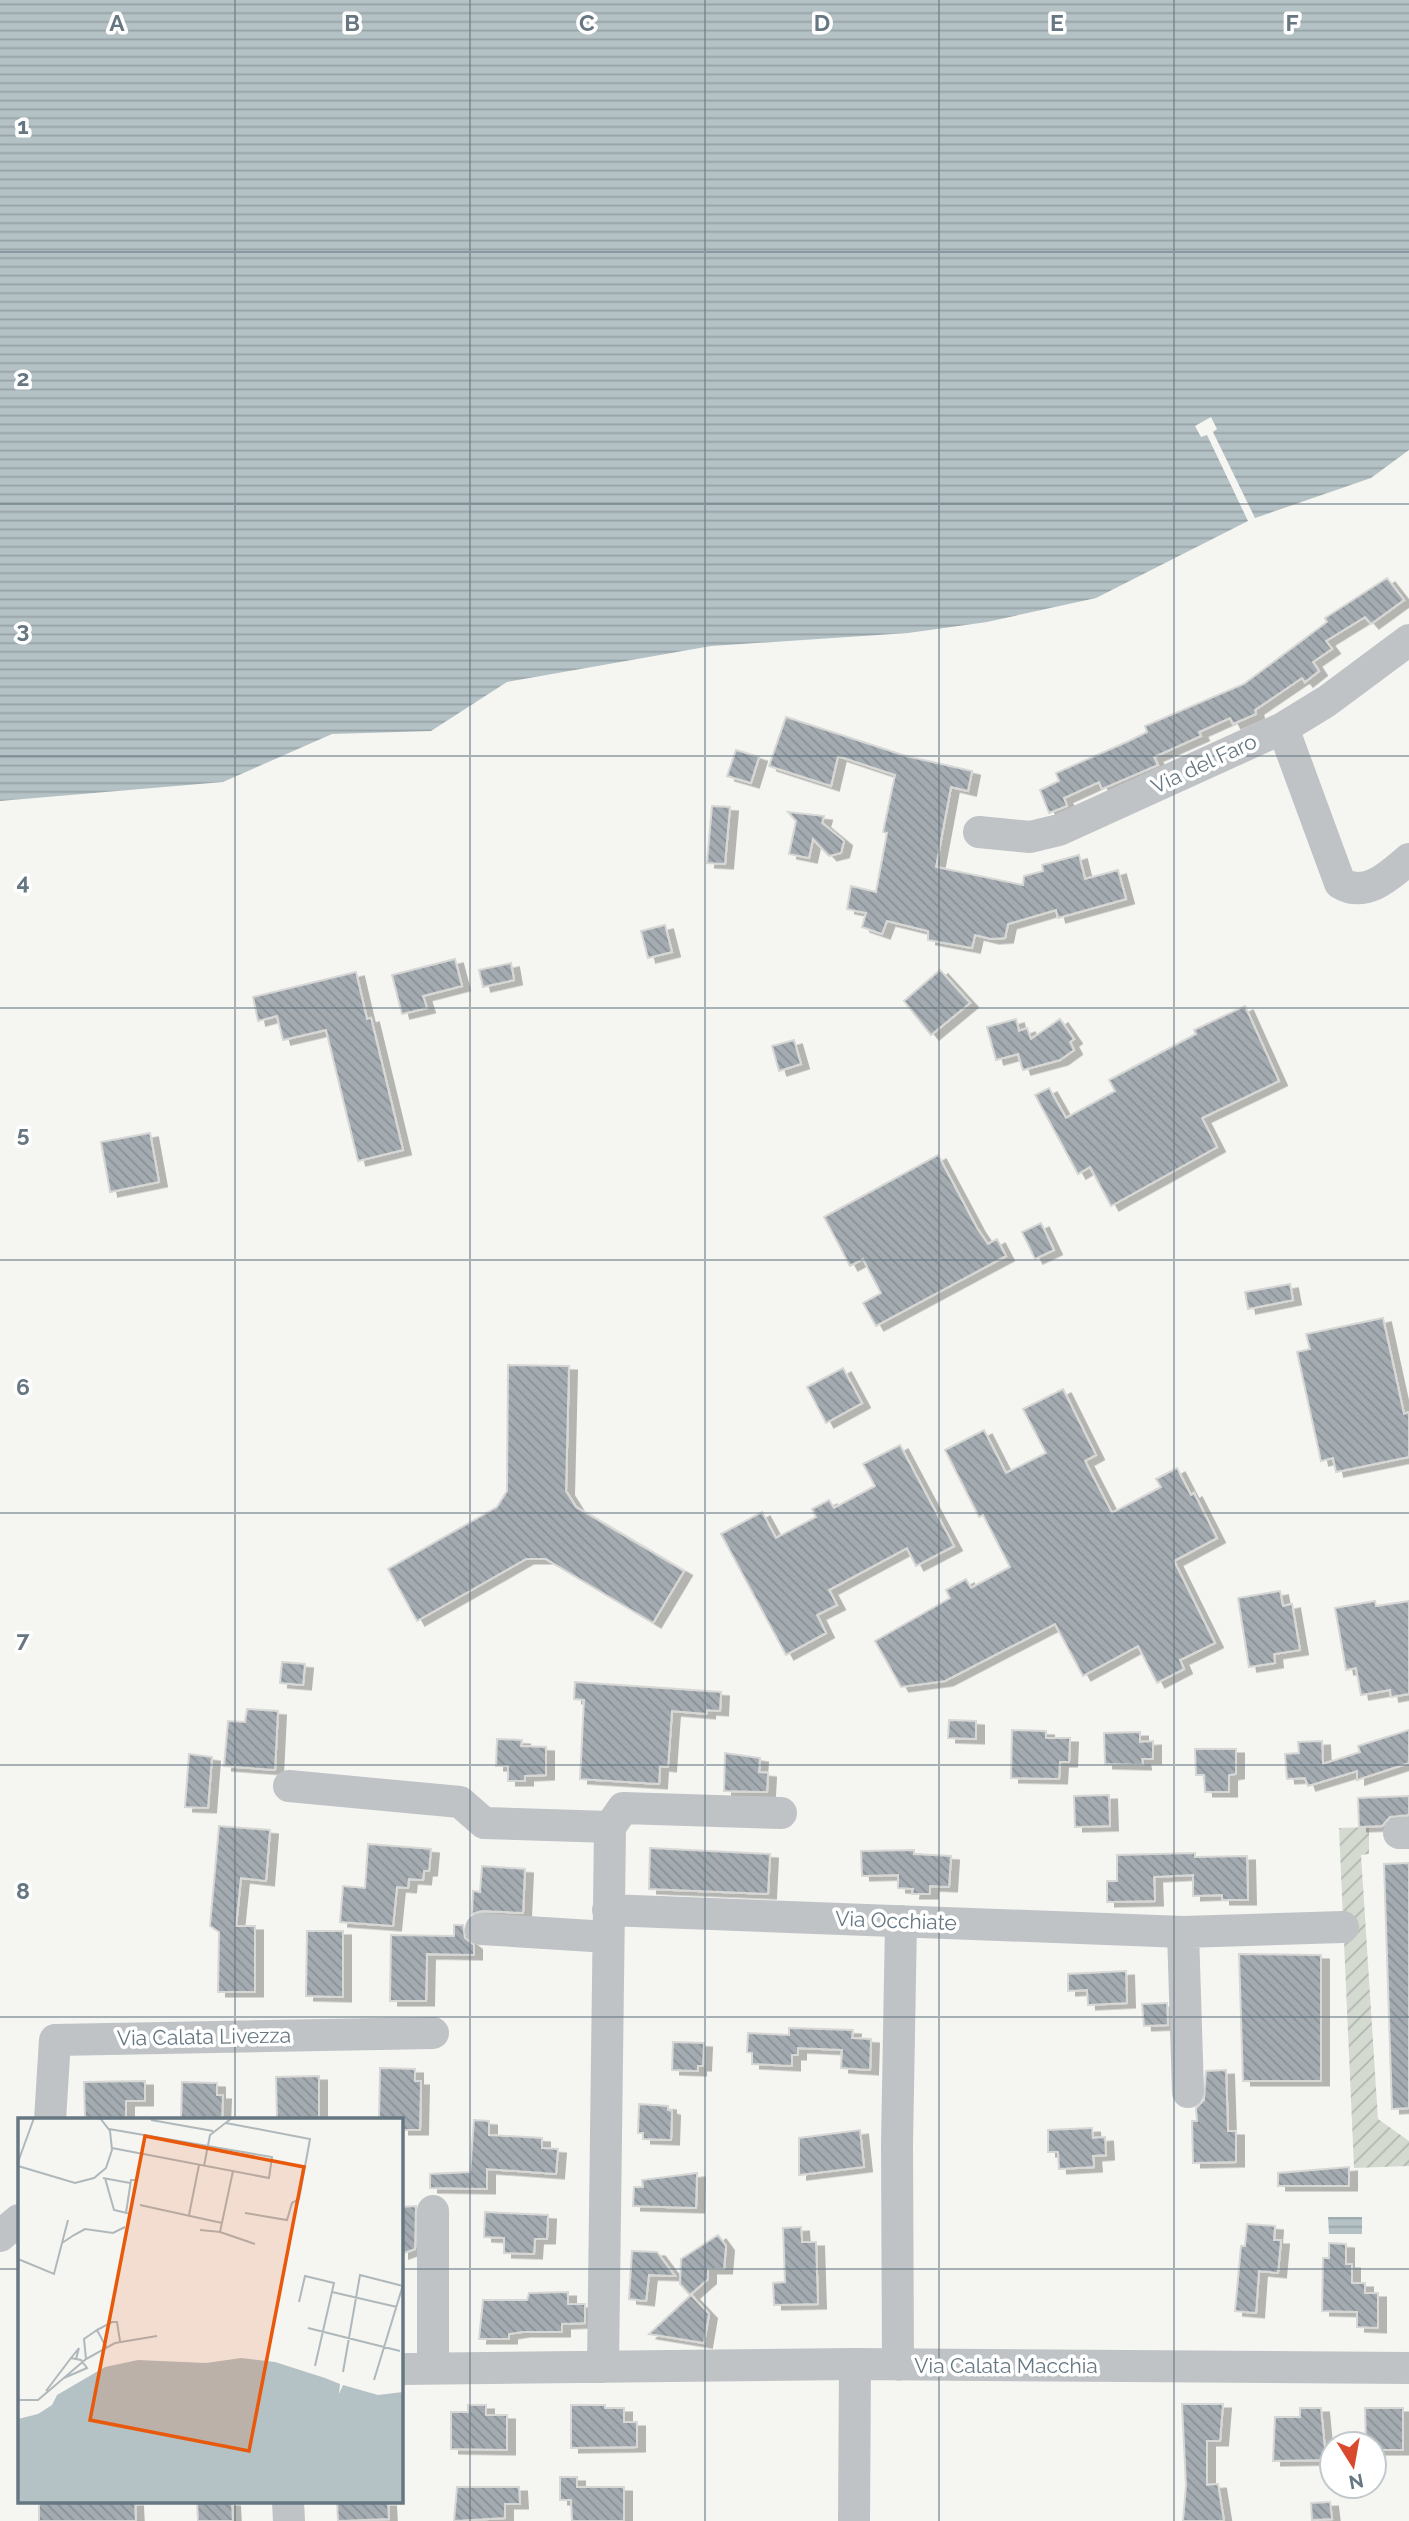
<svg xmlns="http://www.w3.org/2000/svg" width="1409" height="2521" font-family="Raleway,sans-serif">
<defs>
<pattern id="garden-furrows" width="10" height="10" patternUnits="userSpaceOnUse" patternTransform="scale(1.75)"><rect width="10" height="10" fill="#d5dad1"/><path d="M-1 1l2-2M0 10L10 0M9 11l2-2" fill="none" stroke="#b1b6af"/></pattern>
<pattern id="water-rules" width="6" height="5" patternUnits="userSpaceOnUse" patternTransform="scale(1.75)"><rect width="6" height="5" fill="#b4c1c5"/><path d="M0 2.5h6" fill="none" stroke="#96a2a5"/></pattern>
<pattern id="building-back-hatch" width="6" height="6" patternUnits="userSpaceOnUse" patternTransform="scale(1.75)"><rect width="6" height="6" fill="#a4acb2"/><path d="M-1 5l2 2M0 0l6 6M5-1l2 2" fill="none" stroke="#899196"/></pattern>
<filter id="shadow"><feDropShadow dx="8" dy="4.5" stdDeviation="0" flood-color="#0004"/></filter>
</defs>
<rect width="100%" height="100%" fill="#f5f5f2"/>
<path fill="url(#garden-furrows)" d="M1369,1827v27l-8,1 17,264 31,22v25l-55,2 -15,-340z"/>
<path fill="url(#water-rules)" d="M0,0h1409v450l-38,28 -116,40 -42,-86 4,-3 -6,-12 -16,9 6,11 6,-2 41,86 -152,77 -109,24 -79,11 -197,13 -204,36 -76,49 -99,3 -109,48 -223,19z
M1328,2217h34v17h-33z"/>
<path fill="url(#building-back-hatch)" stroke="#d7d7d5" stroke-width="2" filter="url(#shadow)" d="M1387,578l17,22 -33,24 -6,-7 -39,24 6,8 -19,13 6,9 -14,11 -3,-4 -47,32 1,4 -23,10 -3,-6 -31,14 2,4 -47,21 4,8 -56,24 -3,-7 -35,16 3,8 -18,7 -9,-23 19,-9 -3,-8 73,-32 18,-9 -2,-6 99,-42 83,-62 -2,-4z
M786,717l120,39 66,15 -4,20 -17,-4 -15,80 87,18 1,-9 19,-5 -1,-6 37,-10 6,24 33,-9 8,29 -68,19 -2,-8 -48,14 -3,14 -14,1 -16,-4 -3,13 -44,-8v-9l-41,-10 -5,13 -20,-7 4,-14 -19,-4 4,-23 25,6 11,-59 -4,-1 12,-57 -57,-19 -7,30 -62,-20z
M736,750l23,7 -8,26 -24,-7z
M712,806l18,1 -5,57 -18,-1z
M788,812l36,4 -2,7 22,18 -3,12 -12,3 -16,-17 -4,19 -20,-4 7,-33z
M665,925l7,27 -24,6 -7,-27z
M455,959l7,27 -39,10 4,12 -25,6 -10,-39z
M511,963l3,17 -31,7 -4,-17z
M940,970l30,33 -39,32 -27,-34z
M356,972l11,47 4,-1 32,132 -45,11 -32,-131 -43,10 -6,-24 -19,5 -5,-24z
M1245,1006l34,75 -77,37 15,29 -106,59 -21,-39 -12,7 -43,-79 14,-7 17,30 49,-27 -6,-11 87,-46 -2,-4z
M1016,1019l3,12 8,-3 4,11 29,-20 14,20 -4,3 4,8 -14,10 -37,10 -5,-16 -22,6 -9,-33z
M794,1040l7,24 -22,7 -7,-25z
M150,1133l9,49 -49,10 -9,-50z
M938,1155l39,73 11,16 9,-5 9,17 -130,70 -13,-23 18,-10 -18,-34 -13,7 -26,-49z
M1041,1223l13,27 -19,9 -13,-27z
M1290,1284l3,16 -45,9 -3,-17z
M1383,1318l21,96 5,-2v45l-73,15 -3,-14 -12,3 -24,-109 13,-3 -4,-15z
M508,1365l61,1 -3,125 10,16 108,64 -31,52 -107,-64h-20l-109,62 -29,-52 109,-62 10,-16z
M843,1368l19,35 -36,20 -19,-36z
M1063,1389l33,66 -11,6 27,52 49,-26 -5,-8 21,-11 14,27 3,-2 23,45 -43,23 41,82 -35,17 4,9 -27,14 -19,-37 -55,30 -28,-52 -110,57 -44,6 -26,-46 75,-43 -4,-8 20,-11 5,9 39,-21 -27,-52 -4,2 -34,-67 39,-20 22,43 40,-20 -23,-44z
M900,1445l54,101 -38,20 -9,-18 -78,42 8,15 -20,10 9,18 -40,22 -65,-121 41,-22 14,26 40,-21 -4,-8 17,-9 5,8 41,-22 -12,-22z
M1280,1591l3,15 9,-2 8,46 -26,4 1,9 -26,4 -11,-69z
M1375,1601l1,5 33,-5v93l-18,3 -1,-7 -29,5 -5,-27 -10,2 -11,-62z
M282,1662l23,2 -2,21 -23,-2z
M575,1682l146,10 -1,19 -13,-1v4l-35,-3 -4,56 -8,-1 -1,18 -79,-5 4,-79 -10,-1z
M247,1709l31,2 -3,59 -51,-4 4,-45 17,1z
M949,1720l27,1v18l-28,-1z
M1012,1730l34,1v7h24l-1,24h-9l-1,17 -48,-1z
M1409,1730v33l-52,17v-9l-49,15 -3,-8 -18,1 -2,-25 14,-1 -1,-11 24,-1 1,23 37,-12 -2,-6z
M1140,1732v10l13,-1v18h-11l1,6 -38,-1 -1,-31z
M497,1739l25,1 -1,6 25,1v28l-21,1v5h-17v-15h-12z
M1195,1749h41v25l-7,1v17h-24l-1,-17h-8z
M725,1753l35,5 -1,14 9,1 -1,19 -43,-1z
M189,1754l23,3 -4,51 -23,-1z
M1109,1795l1,31 -35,1 -1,-31z
M1409,1796v19l-19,2 -8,9 -23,1 -1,-29z
M219,1826l51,4 -4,51 -25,-3 -5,48h19v66h-37l1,-60 -9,-6z
M368,1844l63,5 -2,22h-5l-1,9 -14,-1 -1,9 -11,-1 -4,39 -53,-4 3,-36 22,2z
M650,1848l120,6 -2,40 -119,-5z
M914,1850v4l37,2 -2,31 -19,-1v8h-18l1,-5 -15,-1v-13l-36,1 -1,-25z
M1195,1853v4l52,-1 1,44h-26v-5l-29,1v-21l-39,2 1,24 -48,1v-21h10v-26z
M1409,1863v245l-17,1 -8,-245z
M482,1866l43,3 -2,44 -41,-2 -10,3 1,-23 7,1z
M454,1925h9l2,13 9,7v10l-47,-1 -1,47h-36l1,-66 63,1z
M307,1931h36v66l-37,-1z
M1239,1954l82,1v126h-78z
M1126,1971l1,32 -39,2 -1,-15 -19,1v-17z
M1167,2003l1,22 -24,1 -2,-22z
M789,2028l64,2 -1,8 19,1 -1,31 -29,-2 1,-18 -44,-2v7h-6v11l-40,-2v-11l-5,-1 1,-19 41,2z
M673,2042l31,1 -1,23h-5v5l-26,-1z
M380,2068l35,1v12h6l-1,49h-19v-10h-22z
M1226,2070l2,61h8v31l-43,1 -1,-42h5l-1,-13 8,-8 2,-29z
M319,2076v44h-42l-1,-43z
M145,2081v20h-19v19h-41l-1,-38z
M182,2082l35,1v12h6l-1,25h-41z
M639,2104l29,2v4l4,1 -1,29 -28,-1v-6h-5z
M474,2120l15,1v14l53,3v10l16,1 -2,25 -69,-5v20l-57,-1v-14l40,-2z
M1092,2128l1,10 12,-1 1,18 -13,1 1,11 -35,2 -1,-17h-10v-22z
M860,2130l4,37 -65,8v-37z
M1349,2167v19h-71v-13z
M697,2173l-1,35 -63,-2 1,-19h9l-1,-7z
M416,2206l-1,43 -14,5v-47z
M485,2212l63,3 -1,24h-12l-1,15 -30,-1v-15l-20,-1z
M1247,2224l28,2 -1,14h7l-3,33 -19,-2 -3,42 -21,-2 6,-65h4z
M801,2227l1,15h14l2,62 -44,1 -1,-22 12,-1 -2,-54z
M718,2235l8,11 -2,23h-16v10l-18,16 -10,-11 1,-25z
M1329,2243l17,1v20h6v19h13v10h13v35l-21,-1v-15l-35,-1 1,-53h6z
M632,2251l25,1 18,24 -26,-1 -3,26 -17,-2z
M568,2292v12h17v19l-23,1v8h-40l-13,2v5h-30l4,-39h44l2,-7z
M691,2295l18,19 -5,29 -55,-9z
M1182,2404h41l-3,37h-13v44l11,-1 6,37h-41l3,-36z
M468,2405h18v10h21v35l-56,-1v-37h17z
M571,2405h34v3h19v14h13v25l-66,1z
M1300,2408h21l5,52 -53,1 2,-44h25z
M1365,2408h38v42h-29v-6h-8z
M560,2477h17v10h47v34h-52l-1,-21h-11z
M457,2487h62l1,17h-15v14l-51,3z
M39,2502h96l1,19h-97z
M197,2502h35l1,19h-35z
M337,2502h51l1,17 -51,2z
M1330,2502l2,17 -20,1 -1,-17z"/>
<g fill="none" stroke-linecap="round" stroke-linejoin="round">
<path stroke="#bfc3c6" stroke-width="32" d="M1283,728l57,155c26,16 50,-8 69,-24
M979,832l51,5 29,-7 224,-102 44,-27 82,-61
M289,1786l171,16 24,21 126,4
M1399,1833h10
M608,1910l575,22 160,-5
M481,1929l127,8
M1183,1932l5,160
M50,2120l5,-80 378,-7
M0,2236l19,-16
M898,2365l-1,-220 4,-224
M603,2367l7,-540 13,-19 158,5
M433,2368v-157
M401,2369l454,-5 554,4
M288,2502l1,19
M854,2521l1,-157"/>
</g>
<path fill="none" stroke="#667782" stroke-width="2" stroke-opacity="0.55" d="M235,0v2120M470,0v2521M705,0v2521M939,0v2521M1174,0v2521M0,252h1409M0,504h1409M0,756h1409M0,1008h1409M0,1260h1409M0,1513h1409M0,1765h1409M0,2017h1409M0,2269h19M401,2269h1008M235,2502v19"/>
<g text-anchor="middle" stroke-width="7" stroke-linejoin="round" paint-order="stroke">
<g font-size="21" fill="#667782" stroke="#fff">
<text transform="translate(1204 764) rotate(-25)" y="7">Via del Faro</text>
<text transform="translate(896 1921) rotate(2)" y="7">Via Occhiate</text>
<text transform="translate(204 2037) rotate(-1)" y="7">Via Calata Livezza</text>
<text x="1006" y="2373">Via Calata Macchia</text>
</g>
</g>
<g transform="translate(18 2118)">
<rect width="385" height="385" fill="#f5f5f2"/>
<path d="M223,240l34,4 50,16 15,6 -1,10 4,-9 35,10 25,-3v111h-385v-84l20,-5 14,-9 5,-10 48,-28 33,-7 68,3z" fill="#b4c1c5"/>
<path fill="none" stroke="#afb8bb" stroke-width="2" d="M133,2l62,11M208,5l84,16 -11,60 -7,4 -5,17 -42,-7M91,11l163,28 -3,21 -157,-30M0,44l16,-44M0,48l57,17 19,-5 12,-10 6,-18 -2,-19 -10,-13M186,48l6,-31 22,-17M85,60l27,5M87,60l9,32 17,4M122,87l82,18M108,95l5,-33h4M171,97l10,-50M182,112l20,2 13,-61M202,114l35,12M44,125l6,-23M0,141l36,15 8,-31 12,-8 11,-6 28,4 12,-6M314,174l65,15M281,184l6,-26 29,7 -19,83M290,210l92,23M88,229l-9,-17 15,-8h5l3,19M53,240l8,-10 -3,11M68,241l-2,-20 13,-9M325,254l17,-97 43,11M356,262l29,-95M28,273l25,-33 10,2 6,8 -23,10M0,282h20l48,-41 29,-16 42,-7"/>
<path fill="#e8590c" fill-opacity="0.15" stroke="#e8590c" stroke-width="3.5" d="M127,18l159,31 -55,284 -159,-31z"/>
<rect width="385" height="385" fill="none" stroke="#667782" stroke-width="3.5"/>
</g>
<g font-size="23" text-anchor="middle" font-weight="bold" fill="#667782" stroke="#fff" stroke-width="7" stroke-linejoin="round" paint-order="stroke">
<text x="117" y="31">A</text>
<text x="352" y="31">B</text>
<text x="587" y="31">C</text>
<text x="822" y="31">D</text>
<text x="1057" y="31">E</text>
<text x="1292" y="31">F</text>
<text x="23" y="134">1</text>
<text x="23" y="386">2</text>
<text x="23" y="638">3</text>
<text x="23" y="890">4</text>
<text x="23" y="1142">5</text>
<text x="23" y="1395">6</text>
<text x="23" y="1647">7</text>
<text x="23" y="1899">8</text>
</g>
<g transform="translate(1353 2465) rotate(169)"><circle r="33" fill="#ffffff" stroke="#c2c9cd" stroke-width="2"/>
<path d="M0-5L12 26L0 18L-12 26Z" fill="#d9492e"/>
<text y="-10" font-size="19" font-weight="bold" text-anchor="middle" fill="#667782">N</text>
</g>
</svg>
